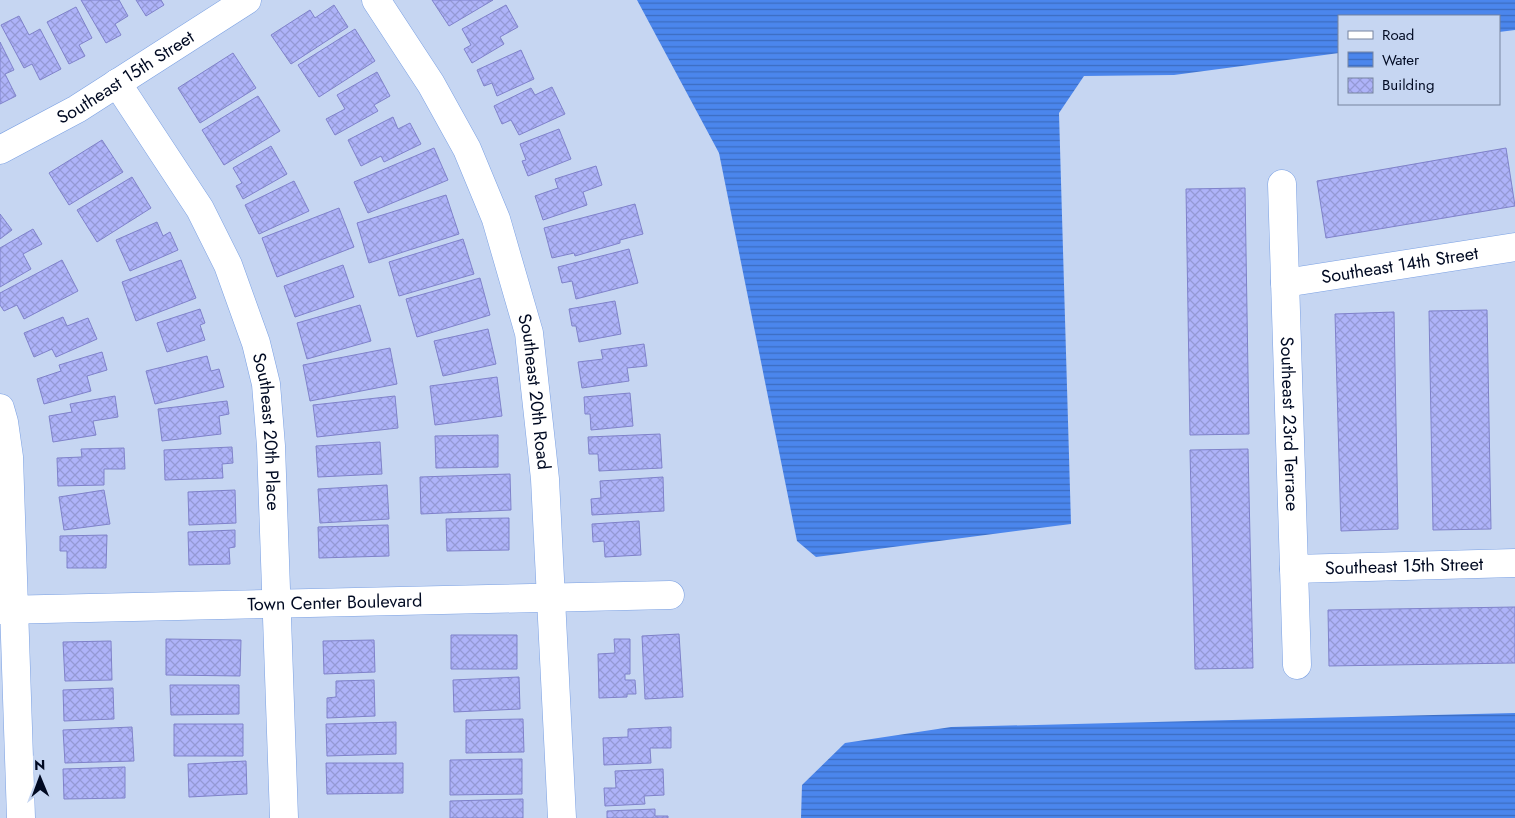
<svg xmlns="http://www.w3.org/2000/svg" width="1515" height="818" font-family="Jost,sans-serif">
<defs>
<pattern id="water-rules" width="6" height="5" patternUnits="userSpaceOnUse" patternTransform="scale(1.25)"><rect width="6" height="5" fill="#4b86ed"/><path d="M0 2.5h6" fill="none" stroke="#3c6cc0"/></pattern>
<pattern id="building-cross-hatch" width="8" height="8" patternUnits="userSpaceOnUse" patternTransform="scale(1.25)"><rect width="8" height="8" fill="#aeb3f9"/><path d="M0 0l8 8M0 8l8-8" fill="none" stroke="#9499d5"/></pattern>
</defs>
<rect width="100%" height="100%" fill="#c6d6f2"/>
<path fill="url(#water-rules)" d="M637,0h878v30l-16,2v-16h-160v37l-165,22 -90,1 -25,37 12,411 -255,33 -19,-16 -78,-388z
M1515,713v105h-714l1,-33 43,-42 106,-16z"/>
<path fill="url(#building-cross-hatch)" stroke="#7f82ca" d="M81,0h38l9,16 -13,8 6,11 -15,8z
M136,0h25l3,5 -18,11z
M432,0h61l-44,26z
M334,5l14,22 -57,37 -20,-29 39,-25 5,8z
M506,5l12,22 -18,10 4,7 -32,19 -8,-14 7,-4 -9,-16z
M76,7l16,31 -13,7 6,11 -16,8 -22,-42z
M19,16l10,19 11,-6 21,40 -21,11 -8,-16 -8,4 -23,-43z
M355,29l20,32 -56,36 -21,-32z
M0,42l14,28 -9,4 11,22 -16,8z
M521,50l13,29 -37,17 -5,-13 -8,3 -7,-16z
M233,53l23,35 -56,35 -22,-35z
M377,72l13,24 -16,9 4,6 -43,24 -9,-16 19,-10 -8,-14z
M552,87l13,27 -46,21 -8,-15 -9,4 -8,-18 37,-18 4,7z
M258,96l22,35 -56,34 -22,-35z
M393,117l5,12 12,-6 11,21 -37,18 -3,-6 -20,10 -13,-26z
M559,129l12,30 -43,17 -6,-15 4,-1 -6,-16z
M102,140l21,32 -54,33 -20,-32z
M271,146l16,28 -44,25 -7,-13 6,-3 -9,-15z
M434,148l14,32 -80,33 -14,-31z
M1506,148l9,58 -189,32 -9,-57z
M596,166l6,19 -19,7 4,13 -44,15 -8,-24 23,-8 -3,-9z
M132,177l19,31 -54,34 -20,-32z
M294,181l15,30 -50,23 -14,-29z
M1245,188l4,246 -59,1 -4,-246z
M446,195l13,39 -90,29 -12,-40z
M635,204l8,30 -23,6v3l-45,13 -1,-3 -22,5 -8,-30z
M339,208l15,39 -77,30 -15,-39z
M0,214l12,16 -12,9z
M157,222l6,14 7,-4 8,18 -48,21 -14,-31z
M33,229l9,15 -19,10 8,15 -31,18v-39z
M463,239l11,35 -75,22 -10,-34z
M629,249l9,34 -62,16 -4,-18 -10,2 -4,-16z
M62,260l16,31 -54,28 -7,-14 -13,6 -4,-6v-12z
M181,260l15,38 -60,23 -14,-39z
M343,265l11,32 -59,20 -11,-31z
M480,278l10,37 -73,22 -11,-38z
M615,301l6,33 -42,8 -3,-16h-4l-3,-17z
M360,305l11,36 -64,18 -10,-36z
M200,309l5,14 -5,2 5,15 -38,12 -10,-29z
M1487,310l4,219 -58,1 -4,-219z
M1394,312l4,217 -57,2 -6,-217z
M63,317l4,9 21,-8 9,21 -41,18 -4,-8 -18,8 -10,-24z
M488,329l8,35 -53,12 -9,-35z
M644,344l3,22 -20,2 2,13 -47,7 -4,-26 25,-3 -2,-9z
M390,348l7,36 -87,17 -7,-36z
M102,352l5,18 -20,6 4,15 -47,13 -7,-25 24,-8 -2,-6z
M207,356l4,15 8,-2 5,18 -69,17 -9,-33z
M497,377l5,39 -67,9 -5,-39z
M630,393l3,33 -42,4 -1,-16h-5l-1,-17z
M115,396l3,21 -25,4 3,14 -43,7 -4,-26 23,-4 -2,-8z
M395,396l3,32 -81,9 -4,-32z
M227,401l2,13 -10,2 2,18 -59,7 -4,-32z
M660,434l2,34 -63,3 -1,-17h-9l-1,-17z
M498,435v32l-62,1 -1,-32z
M380,442l2,32 -64,3 -2,-31z
M232,447l1,16 -11,1 1,14 -58,2 -1,-30z
M124,448l1,21h-21v16l-46,1 -1,-28 25,-1 -1,-8z
M1248,449l5,219 -58,1 -5,-219z
M510,474l1,36 -90,4 -1,-37z
M663,477l1,34 -72,4 -1,-16 10,-1 -1,-17z
M387,485l2,34 -69,4 -2,-34z
M104,490l6,34 -46,6 -5,-33z
M235,490l1,33 -47,2 -1,-33z
M509,518v32l-62,1 -1,-32z
M639,521l2,34 -36,2 -1,-16 -11,1 -1,-18z
M388,525l1,31 -70,2 -1,-31z
M235,530v17l-6,1 1,16 -41,1 -1,-33z
M107,535l-1,33h-39v-17h-7v-15z
M1515,607v56l-186,3 -1,-56z
M679,634l4,63 -38,2 -3,-63z
M451,635h66v34h-66z
M166,639l75,1 -1,36 -74,-1z
M614,639h16v35h-5v6h10l1,14h-9v3l-28,1 -1,-44 17,-1z
M374,640l1,32 -51,2 -1,-33z
M111,641l1,39 -47,1 -2,-39z
M519,677l1,32 -66,3 -1,-32z
M374,680l1,36 -48,2v-20l9,-1v-16z
M170,685h69v29l-68,1z
M113,688l1,31 -50,2 -1,-31z
M523,719l1,33 -58,1v-33z
M396,722v32l-69,2 -1,-32z
M174,724h69v32h-69z
M132,727l2,34 -69,2 -2,-33z
M671,727v21h-21l1,15 -47,2 -1,-27 25,-1v-8z
M522,759v35l-72,1v-35z
M246,761l1,33 -58,3 -1,-33z
M326,763h77v30l-76,1z
M125,767v31l-61,1 -1,-30z
M663,769l1,26 -20,1 1,8 -40,2 -1,-18h12l-1,-17z
M523,799v19h-73v-17z
M655,809v7h13v2h-61v-7z"/>
<g fill="none" stroke-linecap="round" stroke-linejoin="round">
<defs>
<g id="street">
<path id="s1" d="M376,0l55,84 36,65 29,70 33,114 16,146 17,339"/>
<path id="s2" d="M117,83l83,126 28,56 28,78 10,41 5,62 13,372"/>
<path id="s3" d="M0,150l77,-41 170,-109"/>
<path id="s4" d="M1282,184l15,481"/>
<path id="s5" d="M1285,283l230,-36"/>
<path d="M0,408l4,14 5,35 12,361"/>
<path id="s6" d="M1294,569l221,-6"/>
<path id="s7" d="M0,610l670,-15"/>
</g>
</defs>
<use href="#street" stroke="#7aa0e3" stroke-width="29"/>
<use href="#street" stroke="#fff" stroke-width="28"/>
</g>
<g text-anchor="middle" stroke-width="5" stroke-linejoin="round" paint-order="stroke">
<g font-size="18" fill="#010a22" stroke="#c6d6f2">
<text dy="6" stroke="none"><textPath href="#s3" startOffset="145">Southeast 15th Street</textPath></text>
<text dy="6" stroke="none"><textPath href="#s5" startOffset="116">Southeast 14th Street</textPath></text>
<text dy="6" stroke="none"><textPath href="#s1" startOffset="428">Southeast 20th Road</textPath></text>
<text dy="6" stroke="none"><textPath href="#s4" startOffset="240">Southeast 23rd Terrace</textPath></text>
<text dy="6" stroke="none"><textPath href="#s2" startOffset="386">Southeast 20th Place</textPath></text>
<text dy="6" stroke="none"><textPath href="#s6" startOffset="110">Southeast 15th Street</textPath></text>
<text dy="6" stroke="none"><textPath href="#s7" startOffset="335">Town Center Boulevard</textPath></text>
</g>
</g>
<rect x="1338" y="15" width="162" height="90" fill="#c6d6f2" stroke="#77849f"/>
<rect x="1348" y="31" width="25" height="8" fill="#ffffff" stroke="#77849f"/>
<text x="1382" y="40" font-size="15" fill="#010a22">Road</text>
<rect x="1348" y="52" width="25" height="15" fill="url(#water-rules)" stroke="#77849f"/>
<text x="1382" y="65" font-size="15" fill="#010a22">Water</text>
<rect x="1348" y="78" width="25" height="15" fill="url(#building-cross-hatch)" stroke="#77849f"/>
<text x="1382" y="90" font-size="15" fill="#010a22">Building</text>
<g transform="translate(40 778) rotate(359)" stroke="#c6d6f2" stroke-width="4" paint-order="stroke">
<path d="M0-4L9 19L0 12L-9 19Z" fill="#010a22"/>
<text y="-8" font-size="14" font-weight="bold" text-anchor="middle" fill="#010a22">N</text>
</g>
</svg>
